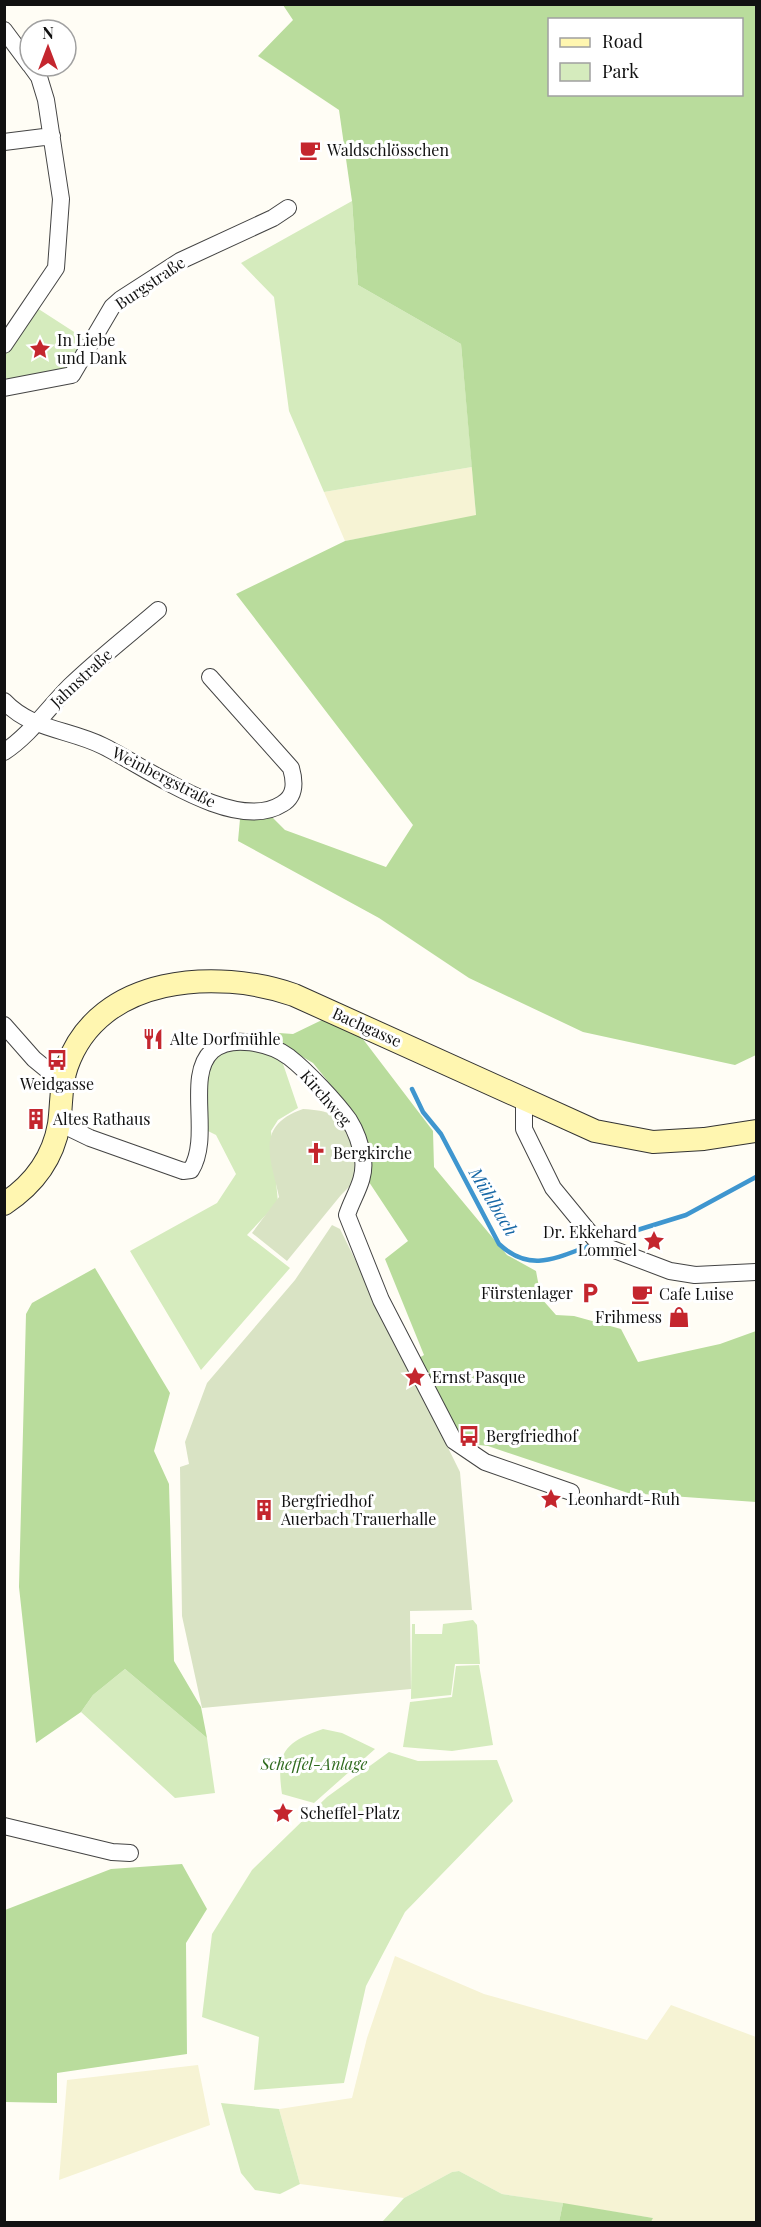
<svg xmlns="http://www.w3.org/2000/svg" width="761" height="2227" font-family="'Playfair Display',serif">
<rect width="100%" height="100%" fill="#fffdf5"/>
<path fill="#f6f3d4" d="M472,467l4,49 -131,25 -21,-49z
M395,1956l89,38 163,46 24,-35 85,32v185h-105l2,-4 -151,-24 -43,-23 -7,1 -48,26 -104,-14 -21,-75 73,-11 15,-60z
M198,2065l12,60 -151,55 8,-100z"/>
<path fill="#d5ebbd" d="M352,201l6,84 103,59 11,123 -148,25 -35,-81 -15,-114 -33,-34z
M37,308l48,31 -18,30 -59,10 -3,-2 -1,-20z
M237,1046l44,12 17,50 -20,12 -7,11 7,71 -31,33 43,33 -89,102 -71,-119 87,-48 19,-29 -20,-39 -8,-4 -2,-60 12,-18z
M473,1620l4,5 3,39h-25l-4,31 -40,4 1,-75h3v10h27l1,-10z
M479,1665l14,80 -41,6 -49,-4 7,-45 42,-5 4,-31z
M125,1669l82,69 8,55 -40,5 -94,-86 12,-17z
M323,1729l19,4 33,16 -61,54 -32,-9c-6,-41 2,-52 41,-65z
M389,1752l29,9 79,-1 16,41 -108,111 -39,74 -22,97 -90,7 5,-53 -57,-20 10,-83 40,-64 75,-73z
M221,2103l58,6 21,75 -20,10 -25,-4 -14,-17z
M459,2171l43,23 61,9 -4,19h-177l22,-24 48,-26z"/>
<path fill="#b9dc9c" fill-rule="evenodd" d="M283,5h473v1050l-21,10 -152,-33 -114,-54 -90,-60 -141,-77 2,-22 32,-2 13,13 101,37 27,-42 -177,-231 109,-53 131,-26 -15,-171 -103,-59 -6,-84 -13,-91 -81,-54 35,-36zM550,20h192v74h-192z
M324,1019l29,7 80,105 1,36 73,88 29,16 5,27 15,17 18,1 47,13 17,33 82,-18 36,-13v171l-128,-9 -140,-47 -27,-3 -42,-85 5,-3 -39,-96 23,-18 -41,-62 -19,-73 -35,-43 -46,-27 12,-3 14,1z
M95,1268l75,125 -16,58 15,33 5,177 27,46 6,31 -82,-69 -32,26 -12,17 -45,31 -17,-156 7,-273 6,-11z
M182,1864l25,45 -21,34 1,111 -130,19v30l-52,-1v-192l106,-41z
M563,2203l90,15 -2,4h-92z"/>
<path fill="#d9e3c4" d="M303,1109c51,2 51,27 54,70l-16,16 -54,66 -35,-28 27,-36c-8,-38 -25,-71 24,-88z
M332,1225l8,4 120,243 12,138 -62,1 1,78 -209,19 -20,-92 -2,-149 9,-3 -4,-22 22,-59 88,-103z"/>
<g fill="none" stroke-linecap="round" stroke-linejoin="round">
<path stroke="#3f96cf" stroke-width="4.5" d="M412,1089l11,23 18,22 58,110c32,30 59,13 95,0
M605,1240l81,-25 70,-38"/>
<defs>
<path id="minor" d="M4,30l26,35
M4,142l48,-6
M4,345l52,-77 5,-69 -15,-99 -7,-23 -8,-11
M4,388l68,-13 40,-68 9,-8 59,-38 93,-43 15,-10
M4,701c27,29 65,28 99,45 43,21 132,88 179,58 14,-8 13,-22 9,-36l-81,-91
M4,752c26,-17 44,-44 66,-66 28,-27 59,-51 88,-76
M4,1025l30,34 28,23
M524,1100v29l29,59 41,50 10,8 66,25 25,4 61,-3
M59,1123l31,15 93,33 8,-1c21,-34 -6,-94 21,-119 19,-17 58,-8 77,6 18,14 47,45 60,63 7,11 12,26 14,39 3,21 -10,37 -16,56l34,85 73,141 31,21 86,30
M4,1826l108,26 18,1"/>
<path id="secondary" d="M4,1204c29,-19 49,-45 55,-80 3,-20 1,-39 8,-58 32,-91 150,-98 227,-71l301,136 58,11 51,-3 52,-8"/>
</defs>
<use href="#minor" stroke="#444" stroke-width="18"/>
<use href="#secondary" stroke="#333" stroke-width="24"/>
<use href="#minor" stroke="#fff" stroke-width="16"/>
<use href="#secondary" stroke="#fff6b0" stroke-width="22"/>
</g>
<defs>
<symbol id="cafe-bare" viewBox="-9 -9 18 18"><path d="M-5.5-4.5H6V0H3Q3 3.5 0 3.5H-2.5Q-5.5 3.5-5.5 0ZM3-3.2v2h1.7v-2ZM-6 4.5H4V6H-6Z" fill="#c4262e" stroke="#fff" stroke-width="2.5" paint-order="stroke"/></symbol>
<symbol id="sight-bare" viewBox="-9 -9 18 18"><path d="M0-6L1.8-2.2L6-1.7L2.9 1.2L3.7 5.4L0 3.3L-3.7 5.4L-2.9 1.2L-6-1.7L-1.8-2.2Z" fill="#c4262e" stroke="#fff" stroke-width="2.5" paint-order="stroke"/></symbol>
<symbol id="restaurant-bare" viewBox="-9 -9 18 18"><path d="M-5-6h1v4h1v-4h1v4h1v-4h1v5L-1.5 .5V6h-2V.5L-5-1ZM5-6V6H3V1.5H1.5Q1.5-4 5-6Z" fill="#c4262e" stroke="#fff" stroke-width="2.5" paint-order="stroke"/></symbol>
<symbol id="bus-bare" viewBox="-9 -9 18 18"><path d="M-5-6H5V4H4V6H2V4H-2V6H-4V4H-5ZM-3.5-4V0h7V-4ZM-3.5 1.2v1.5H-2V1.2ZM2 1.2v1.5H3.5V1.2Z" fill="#c4262e" stroke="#fff" stroke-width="2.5" paint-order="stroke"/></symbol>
<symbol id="building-bare" viewBox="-9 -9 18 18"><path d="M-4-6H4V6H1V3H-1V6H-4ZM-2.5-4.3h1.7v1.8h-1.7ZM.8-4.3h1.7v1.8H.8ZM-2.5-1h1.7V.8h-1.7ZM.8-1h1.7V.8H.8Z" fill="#c4262e" stroke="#fff" stroke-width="2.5" paint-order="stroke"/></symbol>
<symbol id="church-bare" viewBox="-9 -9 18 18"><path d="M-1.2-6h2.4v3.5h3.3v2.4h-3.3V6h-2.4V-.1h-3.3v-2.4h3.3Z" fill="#c4262e" stroke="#fff" stroke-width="2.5" paint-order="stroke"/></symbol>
<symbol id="parking-bare" viewBox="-9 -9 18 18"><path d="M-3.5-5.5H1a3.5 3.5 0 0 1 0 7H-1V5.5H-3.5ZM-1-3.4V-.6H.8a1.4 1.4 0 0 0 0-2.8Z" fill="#c4262e" stroke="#fff" stroke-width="2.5" paint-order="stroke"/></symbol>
<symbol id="shop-bare" viewBox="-9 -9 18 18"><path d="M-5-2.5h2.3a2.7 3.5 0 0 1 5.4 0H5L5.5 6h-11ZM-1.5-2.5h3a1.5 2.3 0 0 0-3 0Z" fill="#c4262e" stroke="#fff" stroke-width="2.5" paint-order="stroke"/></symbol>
</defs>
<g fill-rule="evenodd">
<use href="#cafe-bare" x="295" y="135" width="30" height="30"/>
<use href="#sight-bare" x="25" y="334" width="30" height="30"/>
<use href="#restaurant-bare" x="138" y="1024" width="30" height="30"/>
<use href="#bus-bare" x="42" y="1045" width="30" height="30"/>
<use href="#building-bare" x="21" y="1104" width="30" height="30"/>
<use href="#church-bare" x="301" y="1138" width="30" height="30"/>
<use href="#sight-bare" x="639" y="1226" width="30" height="30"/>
<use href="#parking-bare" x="575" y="1278" width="30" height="30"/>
<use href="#cafe-bare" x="627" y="1279" width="30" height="30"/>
<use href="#shop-bare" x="664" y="1302" width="30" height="30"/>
<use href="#sight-bare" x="400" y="1362" width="30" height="30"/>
<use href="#bus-bare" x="454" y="1421" width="30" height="30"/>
<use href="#sight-bare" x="536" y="1484" width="30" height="30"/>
<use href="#building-bare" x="249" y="1495" width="30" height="30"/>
<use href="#sight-bare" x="268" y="1798" width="30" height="30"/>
</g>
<g text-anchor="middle" stroke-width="6" stroke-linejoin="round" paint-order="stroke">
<g font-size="16" fill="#111" stroke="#fff" text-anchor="start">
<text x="327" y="156">Waldschlösschen</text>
<text x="57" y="346">In Liebe<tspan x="57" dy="18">und Dank</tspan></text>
<text x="170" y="1045">Alte Dorfmühle</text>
<text x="57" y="1090" text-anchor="middle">Weidgasse</text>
<text x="53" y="1125">Altes Rathaus</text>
<text x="333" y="1159">Bergkirche</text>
<text x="637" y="1238" text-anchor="end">Dr. Ekkehard<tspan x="637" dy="18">Lommel</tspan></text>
<text x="573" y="1299" text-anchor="end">Fürstenlager</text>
<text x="659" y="1300">Cafe Luise</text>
<text x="662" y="1323" text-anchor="end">Frihmess</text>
<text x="432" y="1383">Ernst Pasque</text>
<text x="486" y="1442">Bergfriedhof</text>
<text x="568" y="1505">Leonhardt-Ruh</text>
<text x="281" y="1507">Bergfriedhof<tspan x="281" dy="18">Auerbach Trauerhalle</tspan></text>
<text x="300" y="1819">Scheffel-Platz</text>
</g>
<g font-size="16" fill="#111" stroke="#fff">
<text transform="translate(150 283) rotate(-34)" y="6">Burgstraße</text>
<text transform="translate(81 678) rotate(-43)" y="6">Jahnstraße</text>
<text transform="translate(164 777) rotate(27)" y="6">Weinbergstraße</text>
<text transform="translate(367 1027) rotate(24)" y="6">Bachgasse</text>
<text transform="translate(326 1098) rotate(49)" y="6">Kirchweg</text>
</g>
<g font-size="16" font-style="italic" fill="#2f6b1f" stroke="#fff">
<text x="314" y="1770">Scheffel-Anlage</text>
</g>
<g font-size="18" font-style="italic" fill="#1768a6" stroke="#fff">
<text transform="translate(493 1202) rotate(59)" y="6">Mühlbach</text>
</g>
</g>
<rect width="761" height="2227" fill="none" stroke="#111111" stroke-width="12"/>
<rect x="548" y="18" width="195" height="78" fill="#ffffff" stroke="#a0a0a0" stroke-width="1.5"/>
<rect x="560" y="38" width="30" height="9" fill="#fff6b0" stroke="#a0a0a0" stroke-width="1.5"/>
<text x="602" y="48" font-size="18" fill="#111111">Road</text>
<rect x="560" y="63" width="30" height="18" fill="#d5ebbd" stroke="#a0a0a0" stroke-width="1.5"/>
<text x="602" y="78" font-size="18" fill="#111111">Park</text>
<g transform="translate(48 48)"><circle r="28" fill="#ffffff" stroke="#a0a0a0" stroke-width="1.5"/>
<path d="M0-4.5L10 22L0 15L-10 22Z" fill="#c4262e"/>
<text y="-9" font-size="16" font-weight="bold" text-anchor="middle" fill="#111111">N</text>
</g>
</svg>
